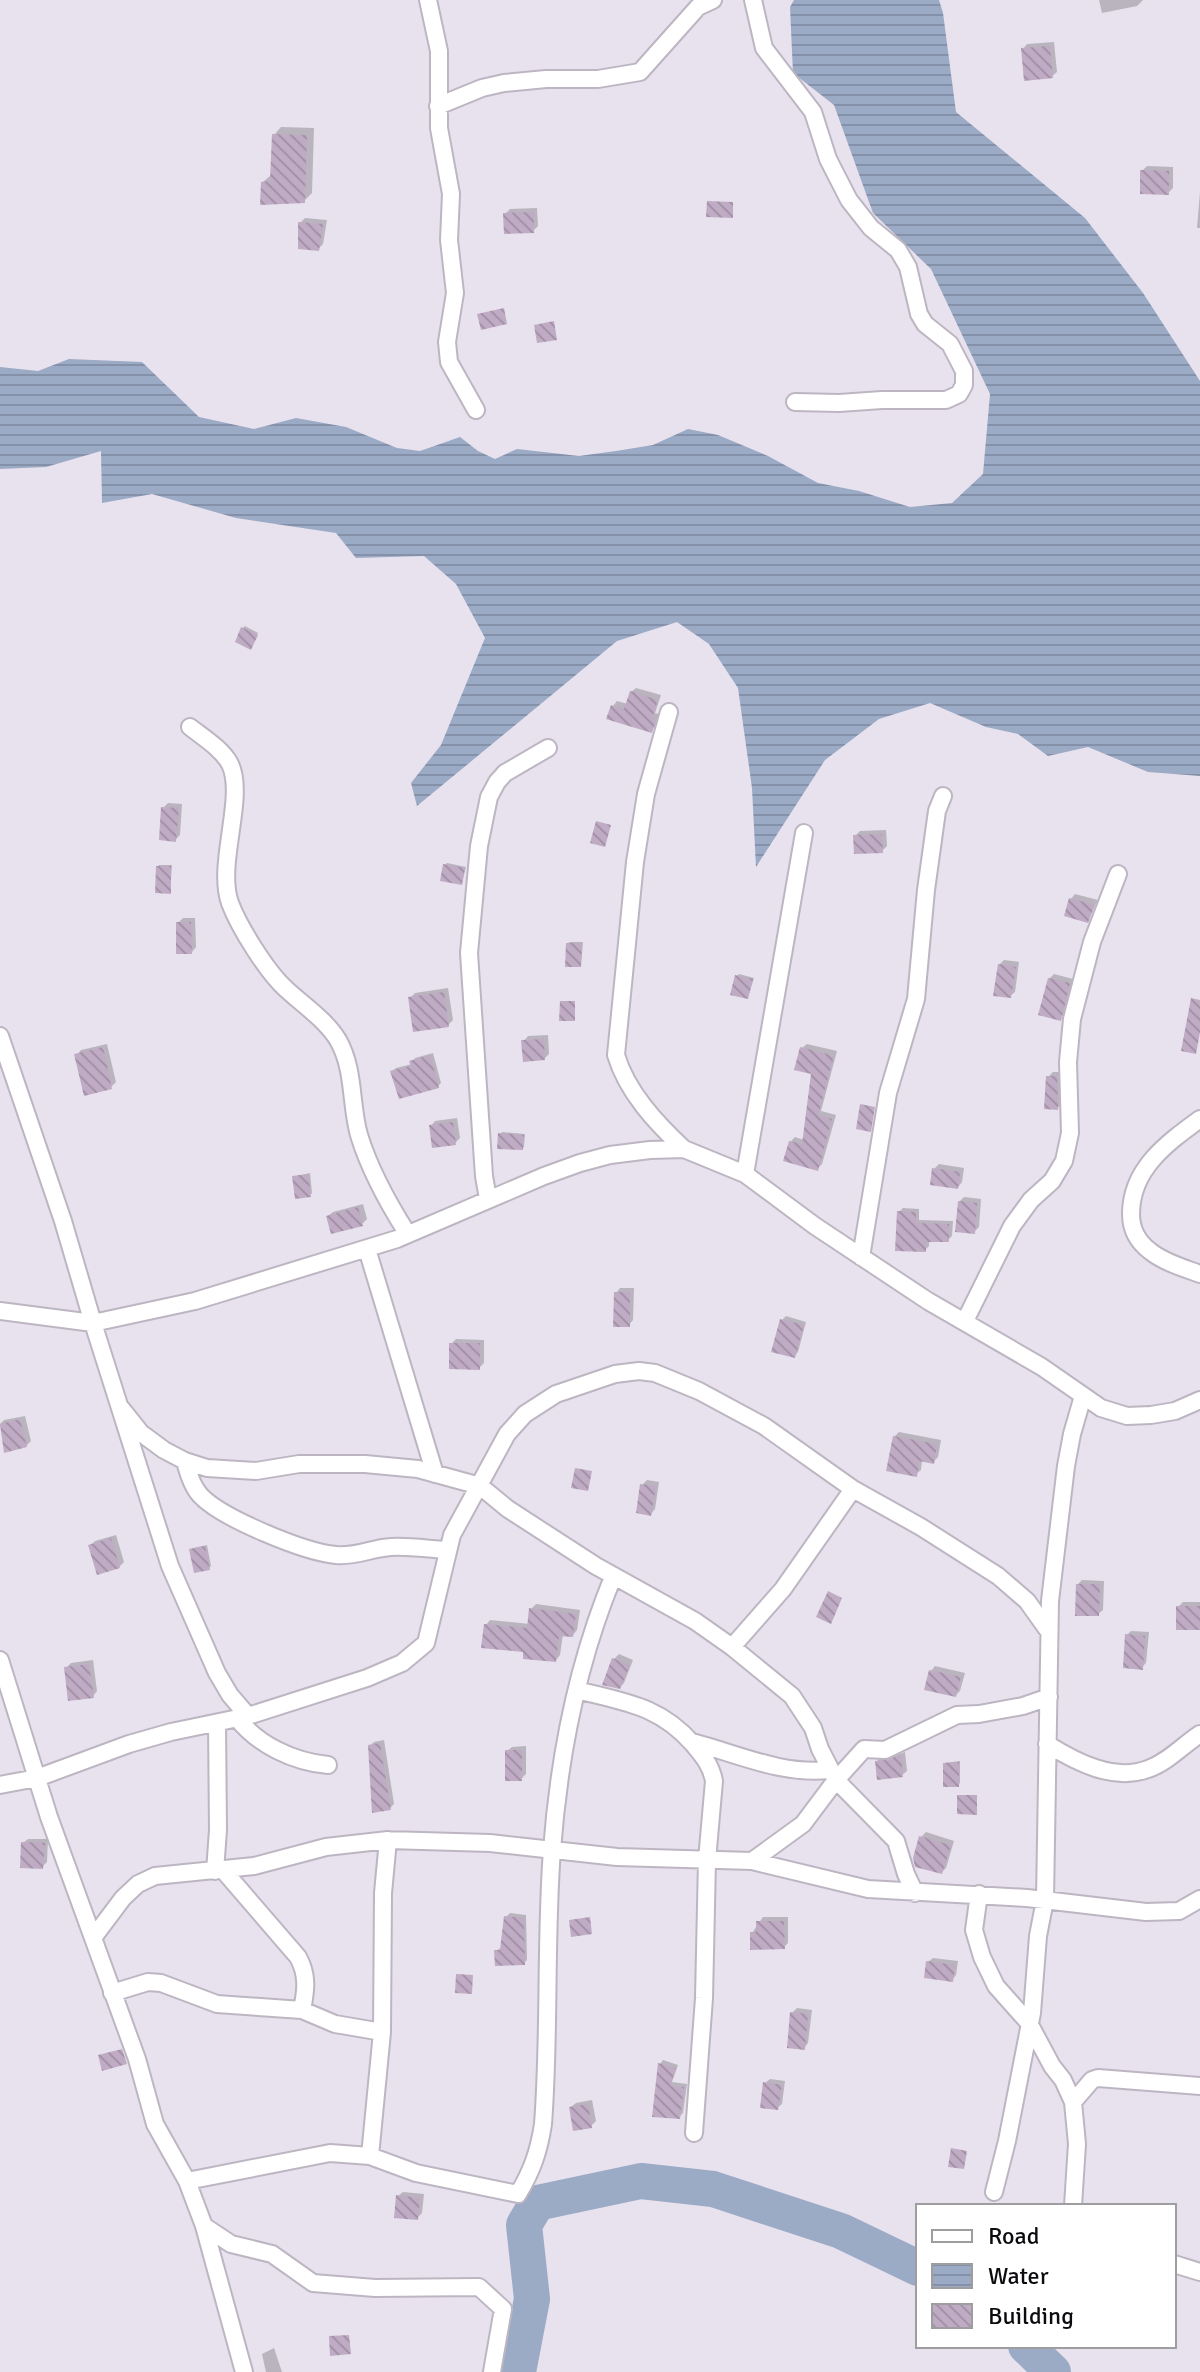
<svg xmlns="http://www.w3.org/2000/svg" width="1200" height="2372" font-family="Signika,sans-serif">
<defs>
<pattern id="water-rules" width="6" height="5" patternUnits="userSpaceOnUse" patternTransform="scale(2)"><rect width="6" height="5" fill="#9baac5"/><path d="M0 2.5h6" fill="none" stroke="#8491a8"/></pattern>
<pattern id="building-back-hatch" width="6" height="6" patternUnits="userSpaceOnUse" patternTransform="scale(2)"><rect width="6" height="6" fill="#c0abc5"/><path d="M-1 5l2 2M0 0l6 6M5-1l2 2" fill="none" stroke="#a492a8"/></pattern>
</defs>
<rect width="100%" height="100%" fill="#e8e1ee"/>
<path fill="url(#water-rules)" d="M794,0h145l4,13 13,99 129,106 58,75 57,88v395l-52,-4 -60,-25 -40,9 -30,-22 -32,-7 -56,-24 -51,16 -54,41 -69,107 -4,-79 -14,-100 -29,-44 -32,-22 -60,19 -200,165 -6,-23 30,-38 44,-107 -29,-54 -32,-28 -68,2 -20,-25 -100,-15 -84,-24 -50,9 -1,-52 -55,16 -46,2v-102l38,4 31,-12 73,3 57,55 55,12 42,-11 50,9 51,21 23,3 40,-14 18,14 17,8 22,-10 62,7 37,-5 37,-6 35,-16 30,6 50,21 50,27 41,8 51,16 42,-4 31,-29 7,-80 -59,-125 -58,-56 -39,-108 -41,-32 -3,-66z"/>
<path fill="#0003" d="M1099,0h44l-6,6 -35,7z
M1054,42l3,30 -5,4 -29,-27 4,-5z
M281,127l33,1 -2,65 -8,8 -41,-19 8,-7 3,-40z
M1147,166l26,1v21l-5,5 -26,-22z
M1200,192v36h-3z
M537,208l1,18 -5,5 -28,-17 5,-5z
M305,218l22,2 -4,24 -5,5 -18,-26z
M245,626l13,7 -6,13 -9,-18z
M636,688l25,7 -6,18 4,1 -3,12 -5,5 -38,-25 4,-5 11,3 3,-12z
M168,803l14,1 -2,31 -4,4 -13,-31z
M886,830l1,16 -5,5 -27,-15 5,-5z
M447,863l19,4 -4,15 -17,-17z
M159,865h13l-2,27 -12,-26z
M1075,894l23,6 -11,21 -16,-22z
M183,918h12l1,29 -4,5 -14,-29z
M570,942h13l-2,23 -13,-22z
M1004,960l15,2 -4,30 -5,4 -11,-31z
M739,974l15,4 -6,19 -11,-21z
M1054,974l19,5 -8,35 -5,4 -11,-39z
M448,988l5,32 -5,5 -38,-27 5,-5z
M548,1035l1,19 -4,4 -21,-17 4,-5z
M107,1044l9,38 -5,5 -34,-32 4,-5z
M807,1044l30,7 -16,60 15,4 -14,49 -4,4 -28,-26 5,-5 9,3 9,-67 -11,-25z
M433,1053l8,30 -3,3 -46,-15 4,-3 16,-4 3,-6z
M1053,1072h8l1,31 -4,5 -10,-31z
M457,1118l3,20 -5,5 -24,-17 4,-5z
M502,1132l23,2 -1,12 -1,2 -23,-14z
M939,1164l25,4 -2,14 -4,5 -24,-18z
M310,1173l2,20 -2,2 -16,-18z
M964,1197l17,2 -2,28 -5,5 -15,-30z
M363,1204l4,15 -5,5 -34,-8 5,-4z
M903,1208l16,1v11l34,1 -1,15 -4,4h-19v6l-4,4 -26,-38z
M620,1288h14l-1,32 -4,5 -13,-32z
M786,1316l20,6 -8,30 -4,4 -12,-36z
M456,1339l28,1v23l-5,5 -28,-24z
M25,1416l6,25 -5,5 -20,4 -6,-26 4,-4z
M899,1432l42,8 -3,17 -5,5 -11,-2 -1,10 -5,4 -22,-37z
M647,1480l12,2 -4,27 -4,5 -9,-29z
M116,1535l8,27 -5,5 -29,-21 5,-5z
M207,1545l4,21 -2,2 -16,-20z
M1082,1580l22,1 -1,29 -5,4 -20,-30z
M1183,1602h17v26l-22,-21z
M536,1604l44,6 -3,20 -4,5 -10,-1 -3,21 -4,5 -31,-9 -39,-26 4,-5 40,4 1,-15z
M1131,1631l18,1 -3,31 -4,4 -15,-32z
M619,1654l14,6 -9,23 -4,4 -15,-4 9,-24z
M93,1660l4,31 -4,5 -27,-28 5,-5z
M935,1666l30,7 -5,18 -4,4 -25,-24z
M384,1740l10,64 -4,4 -20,-62 4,-4z
M526,1746v28l-5,5 -14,-28 5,-4z
M905,1752l2,19 -5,4 -25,-14 5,-4 13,-1z
M960,1761v22l-2,2 -13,-22z
M926,1832l28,9 -8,27 -4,4 -21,-35z
M28,1839h20l-1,23 -5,5 -19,-24z
M510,1913l16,2 1,45 -3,3 -28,-12 6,-4 4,-30z
M763,1917h25v26l-4,4 -32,-14z
M933,1958l25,3 -2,14 -4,5 -24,-18z
M797,2008l15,2 -4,33 -4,5 -12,-35z
M663,2060l15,5 -6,17 15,2 -4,29 -4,4 -19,-53z
M770,2079l15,2 -3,23 -5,4 -12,-25z
M592,2100l4,21 -5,5 -20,-19 5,-4z
M403,2192l21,2 -2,19 -5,5 -19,-22z
M274,2348l8,24h-16l-4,-18z"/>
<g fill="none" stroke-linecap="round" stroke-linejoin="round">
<path stroke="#9baac5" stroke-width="36" d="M1026,2346l27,26
M518,2372l14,-73 -8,-74 13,-22 104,-22 72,8 128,42 77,37"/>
</g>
<path fill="url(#building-back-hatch)" d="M1050,46l3,32 -29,3 -3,-33z
M272,134l35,1 -2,68 -45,2 1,-23 9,-1z
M1140,170l29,1v24l-29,-1z
M707,201l26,1v16l-27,-1z
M534,212v21l-30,1 -1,-21z
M298,222l25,2 -4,27 -21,-2z
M504,308l3,16 -26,6 -4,-16z
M554,321l3,19 -20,3 -3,-18z
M241,627l17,8 -7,15 -16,-8z
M630,691l28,9 -6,18 4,1 -4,14 -46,-14 5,-14 13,4z
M161,807l18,1 -3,34 -17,-2z
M596,821l15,4 -6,22 -15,-4z
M882,834l1,19 -29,1 -1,-19z
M443,864l22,4 -3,17 -22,-4z
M156,866h15v28l-16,-1z
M1069,898l26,7 -7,18 -24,-7z
M176,922h15l1,32h-16z
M566,943h16l-1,24h-16z
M998,964l18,3 -5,31 -18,-2z
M735,975l18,4 -5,20 -18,-4z
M1048,978l22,5 -9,38 -23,-6z
M444,992l5,35 -36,5 -5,-35z
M1191,998l9,2v32l-4,22 -15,-3z
M560,1001h15v20h-16z
M544,1039l1,21 -22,2 -2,-22z
M103,1047l9,42 -28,7 -10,-42z
M800,1047l34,9 -16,59 14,4 -14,52 -35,-10 6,-20 13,3 9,-70 -17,-4z
M430,1055l9,33 -40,11 -9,-28 21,-5 -2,-5z
M1046,1076h11l1,34 -14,-1z
M860,1104l15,3 -4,25 -15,-3z
M453,1122l3,23 -24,3 -3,-23z
M498,1133l26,2 -1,15 -26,-1z
M932,1168l28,4 -2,17 -28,-4z
M308,1174l3,23 -16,2 -3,-23z
M958,1201l19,2 -2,31 -20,-2z
M358,1207l5,19 -32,8 -5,-18z
M897,1211l19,1v11l33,1v18h-23v10l-31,-1z
M614,1292h16v35h-17z
M780,1319l24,6 -9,33 -24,-6z
M449,1343h31v27l-31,-1z
M20,1419l7,28 -23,6 -4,-29z
M893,1436l44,8 -3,20 -15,-3 -2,16 -31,-6z
M575,1468l17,3 -4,20 -17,-3z
M640,1484l16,2 -5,30 -15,-3z
M111,1538l9,30 -23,7 -9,-30z
M205,1546l5,24 -16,3 -5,-24z
M1076,1584h24l-1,32h-24z
M828,1591l14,7 -11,26 -15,-7z
M1176,1606h24v24h-24z
M529,1608l47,6 -3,23 -14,-1 -3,26 -33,-3v-7l-42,-4 3,-24 43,4z
M1125,1634l20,2 -2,34 -20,-2z
M612,1658l18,7 -10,24 -18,-4z
M89,1664l5,34 -26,3 -4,-34z
M929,1670l32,7 -5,20 -32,-7z
M380,1743l11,67 -19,3 -4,-68z
M505,1750h17v31h-17z
M901,1754l2,23 -26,3 -2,-19 14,-1z
M959,1762v25h-16v-24z
M957,1795h20v20l-20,-1z
M919,1836l32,9 -9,29 -27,-7 -2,-9z
M21,1842l24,1 -2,26 -23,-1z
M504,1916l20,2 1,47 -30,1 -1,-16h6z
M590,1917l2,17 -21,3 -2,-17z
M756,1921h28l1,28 -35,1v-18h6z
M926,1961l29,4 -2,17 -29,-4z
M456,1974l17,1 -1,19 -17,-1z
M790,2012l18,2 -3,36 -18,-2z
M122,2049l5,15 -25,7 -4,-16z
M658,2063l18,5 -6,18 14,1 -4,32 -28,-2z
M763,2082l19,3 -4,25 -18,-2z
M588,2104l4,24 -19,3 -4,-24z
M951,2148l16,3 -3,18 -16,-2z
M396,2195l24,3 -2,22 -24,-2z
M349,2335l2,19 -21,2 -1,-20z"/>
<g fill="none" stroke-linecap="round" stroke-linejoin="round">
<defs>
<path id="minor" d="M428,0l11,51v77l12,66 -2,46 6,53 -8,49 2,20 27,48
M753,0l11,48 49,64 15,47 21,41 22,28 27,22 10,17 11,47 6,10 25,20 14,27v14l-5,9 -13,6h-64l-43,3 -44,-1
M438,106l44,-18 22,-5 42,-4h52l42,-7 58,-65 15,-7
M669,712l-23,82 -11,68 -19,193c11,37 40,68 68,94
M190,727c14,11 32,22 40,37 16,33 -14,100 0,139 9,24 37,69 56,86 17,16 40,31 52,51 17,30 12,63 21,95 10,33 29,68 48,98
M0,1036l63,185 30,102 77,243 47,107 13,22 18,21
M1200,1119c-33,24 -69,50 -69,95 0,15 7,28 19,37 13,11 34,17 50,23
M745,1174l59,-341
M488,1199l-4,-23 -15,-223 10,-107 10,-49 8,-15 8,-9 43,-25
M367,1249l68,225
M861,1257l27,-164 28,-94 10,-109 11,-79 6,-15
M0,1311l93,12 102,-22 202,-62 147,-63 36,-13 30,-8 40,-5 34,-1 61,25 70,52 113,75 114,66 59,41 26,8 24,-1 24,-4 25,-11
M965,1321l47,-95 19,-26 21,-19 12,-20 6,-28 -2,-71 4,-43 20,-77 26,-68
M121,1408l20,25 23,17 21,11 22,7 49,3 43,-7h66l53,5 62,17 28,23 88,57 99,55 37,26 60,49 21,32 7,21 16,31 60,61 10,33 9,19
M185,1461c3,12 7,25 15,34 21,23 104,57 136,60 19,2 36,-7 55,-8 18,-1 38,2 56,3
M732,1647l51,-58 70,-100
M0,1660l49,157 88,242 18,65 32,57 17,45 40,146
M577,1690c46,12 82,15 116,54 10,12 18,21 21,37l-7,79 -3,138 -10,135
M237,1718c21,27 57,44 91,47
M692,1742c46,12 89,33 137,28
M1047,1744c29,18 67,38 101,25 20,-7 35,-24 52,-35
M0,1785l37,-7 92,-34 42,-12 77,-16 119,-38 35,-15 24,-20 26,-108 55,-101 18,-20 31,-20 59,-20 24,-3 16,2 44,18 65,35 89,63 68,38 77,49 29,25 20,28
M752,1861l51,-37 33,-44 28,-31 21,1 72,-35 22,-1 44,-8 26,-9
M223,1870l75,87c10,18 8,33 4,53
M215,1871l3,-41 -1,-107
M979,1894l-5,36 8,27 14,29 33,37 23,43 11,14 10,22 4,42 -4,62
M93,1938l30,-40 15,-14 17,-8 99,-10 72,-19 62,-7 102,3 127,14 135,4 116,28 159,9 119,14 33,-1 21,-12
M112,1993l36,-11 13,1 56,21 85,6 33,14 47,8
M1073,2102l19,-22 6,-2 102,8
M370,2156l12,-124 1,-139 5,-53
M187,2181l143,-28 40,3 46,17 102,21c14,-23 21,-43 25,-70 7,-91 2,-183 9,-274 7,-94 25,-186 61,-273
M994,2192l13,-51 25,-128 6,-77 7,-36 5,-299 16,-135 6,-32 11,-38
M204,2226l27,18 41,10 41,29 62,5 104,-1 24,22 -11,63
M1174,2264l26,8"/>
</defs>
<use href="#minor" stroke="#bdb6c2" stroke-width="20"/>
<use href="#minor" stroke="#fff" stroke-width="16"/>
</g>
<rect x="916" y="2204" width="260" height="144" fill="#ffffff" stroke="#9e9d9f" stroke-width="2"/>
<rect x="932" y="2230" width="40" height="12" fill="#ffffff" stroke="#9e9d9f" stroke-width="2"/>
<text x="988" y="2244" font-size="24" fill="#0d0b0f">Road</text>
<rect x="932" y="2264" width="40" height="24" fill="url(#water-rules)" stroke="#9e9d9f" stroke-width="2"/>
<text x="988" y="2284" font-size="24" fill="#0d0b0f">Water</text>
<rect x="932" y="2304" width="40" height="24" fill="url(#building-back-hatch)" stroke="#9e9d9f" stroke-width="2"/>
<text x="988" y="2324" font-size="24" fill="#0d0b0f">Building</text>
</svg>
